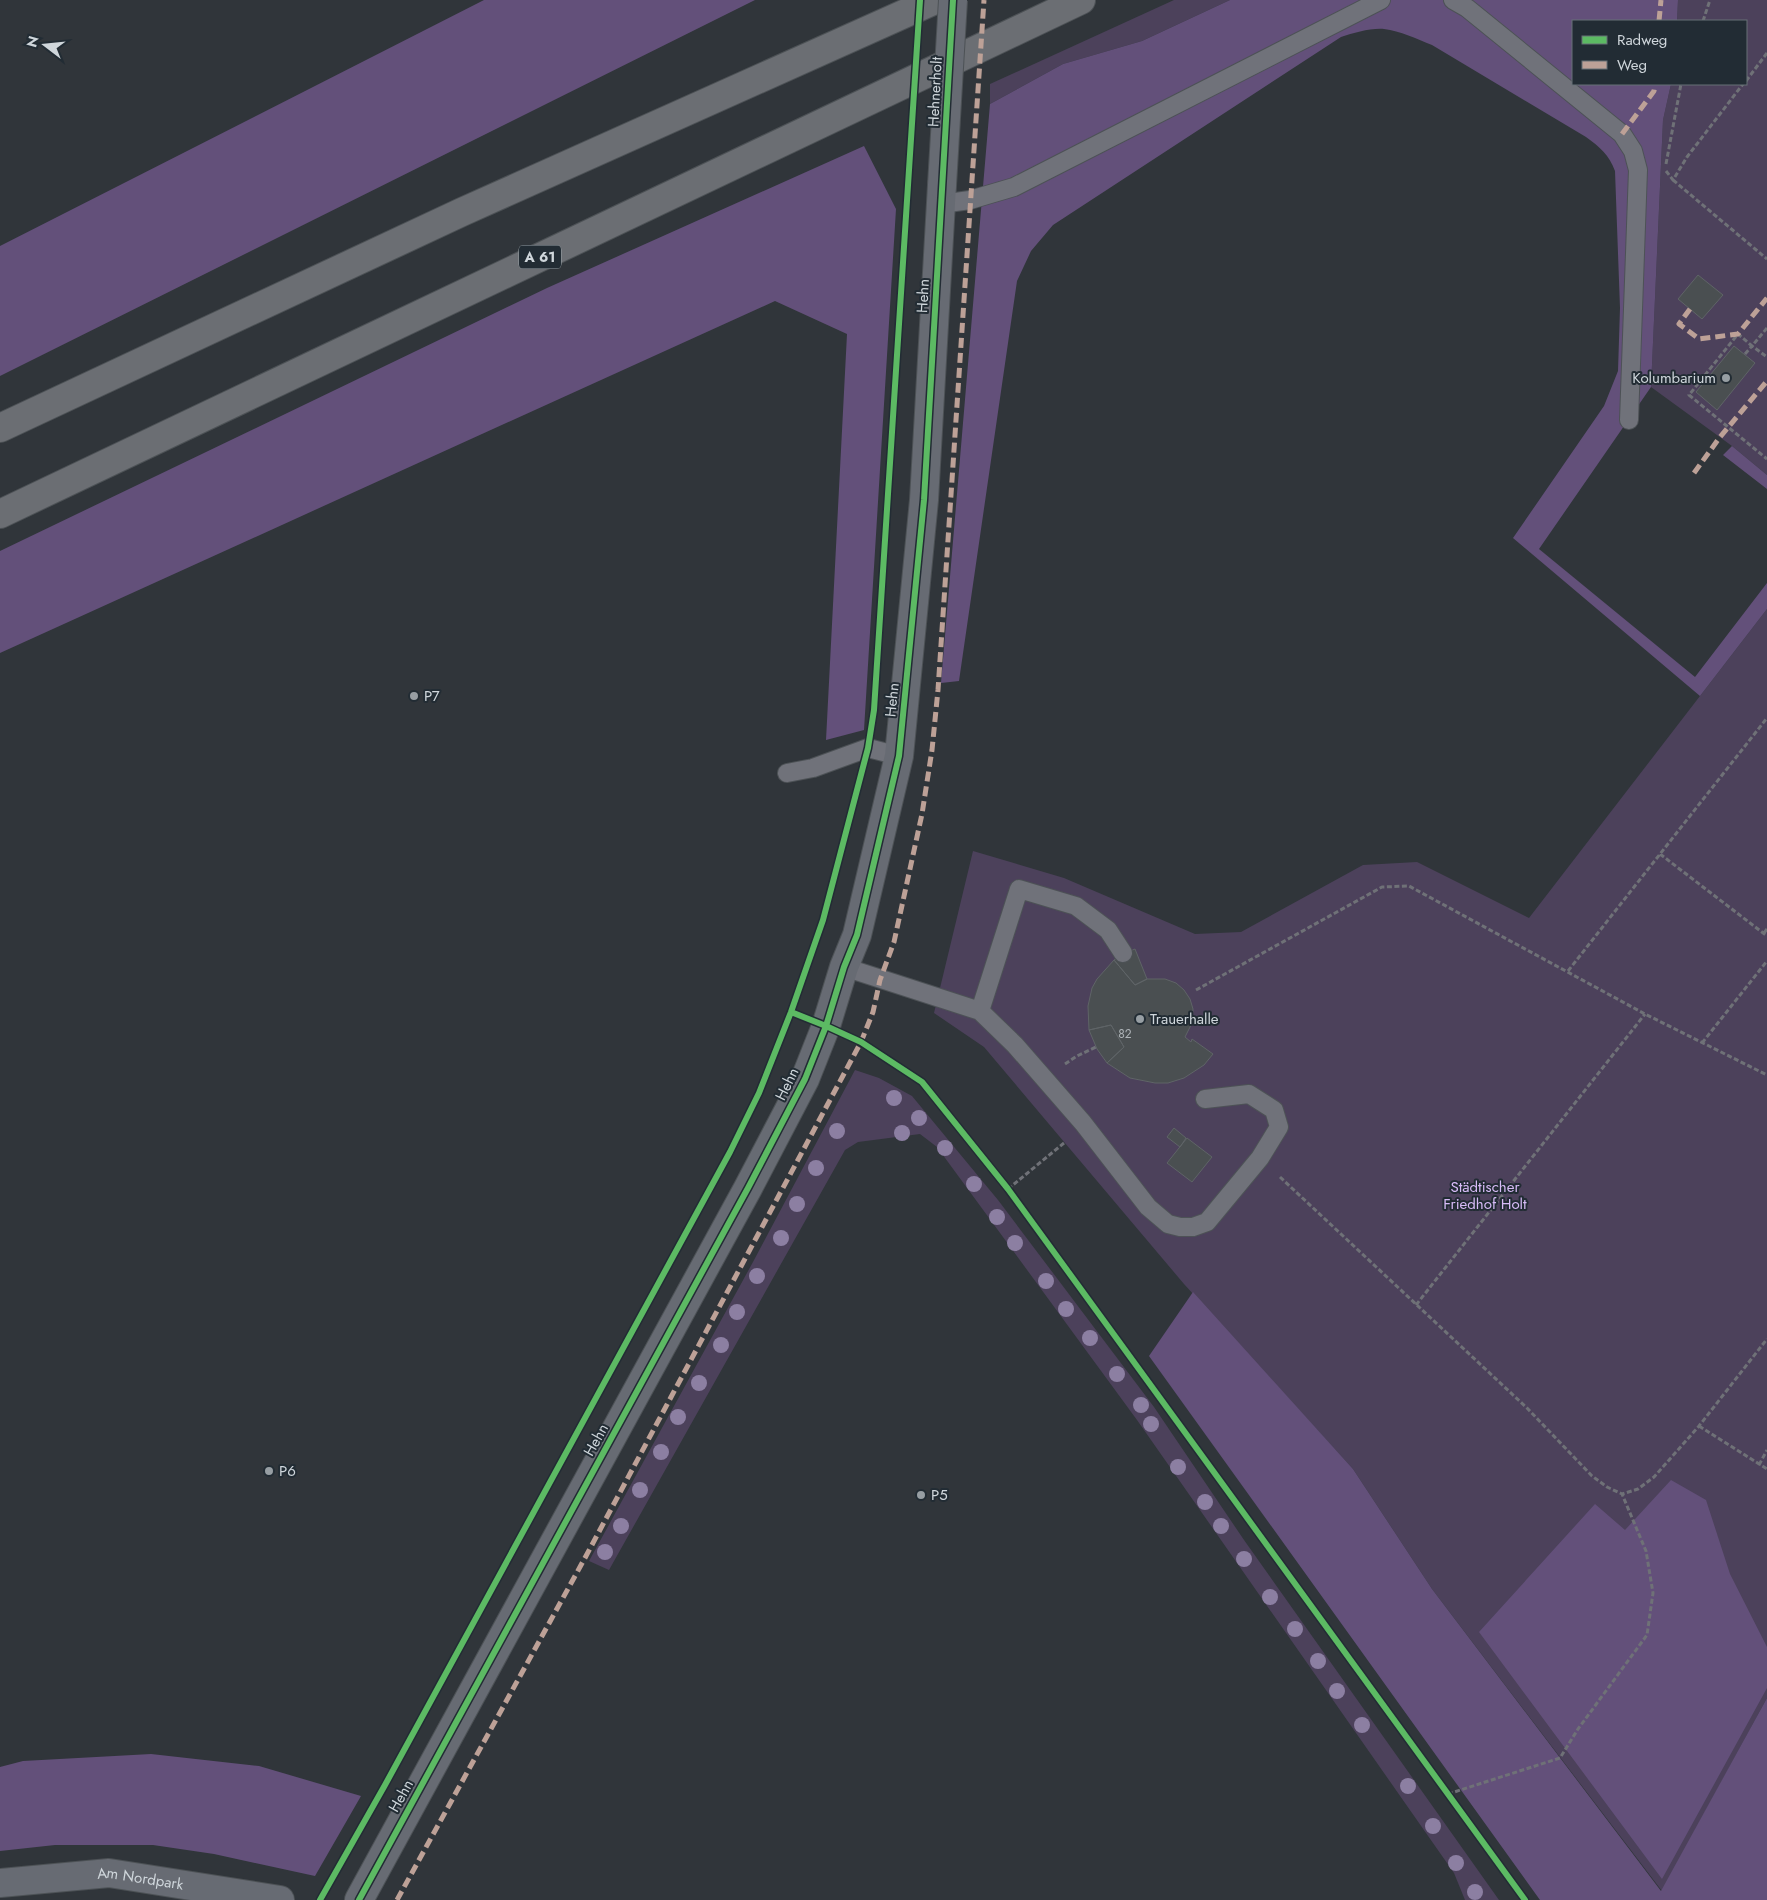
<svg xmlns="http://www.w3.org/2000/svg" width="1767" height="1900" font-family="Jost,sans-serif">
<rect width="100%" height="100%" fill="#30353a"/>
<path fill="#4c415b" d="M1174,0h56l-88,41 -79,23 -73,40v-20z
M1678,0h89v475l-35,-29 -81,-59 12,-267 8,-36h75v-63h-69z
M1767,609v1089l-105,193 -230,-302 -79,-120 -169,-185 -200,-237 -50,-34 39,-162 91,27 131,56 46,-2 122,-67 54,-3 112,56z
M855,1070l24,8 33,18 86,104 156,207 90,133 255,360h-34l-11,-27 -317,-453 -200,-273 -17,-13 -62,8 -13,8 -236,420 -20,-9 164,-299z"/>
<path fill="#63507a" d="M484,0h271l-755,376v-130z
M1230,0h448l-1,21h-104v63h98l-8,36 -12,267 -112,162 156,128 72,-94v26l-67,87 -187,-158 91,-132 14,-35 2,-63 -5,-137c-6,-16 -15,-24 -29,-34l-154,-92c-15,-6 -32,-14 -48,-16 -14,-1 -30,4 -43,8l-288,188 -22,26 -14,30 -58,400 -18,2 49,-579 73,-40 79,-23z
M864,146l32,63 -32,521 -38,10 21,-406 -72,-33 -775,352v-102l547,-263z
M1732,446l35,29v14l-44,-34z
M1193,1292l160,177 79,120 229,302 106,-193v202h-227l-391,-544z
M1671,1480l35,20 24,74 37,73v41l-105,191 -183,-247 116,-128 30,26z
M151,1754l108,12 102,30 -46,80 -101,-22 -61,-9h-98l-55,6v-84l23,-6z"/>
<path fill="#4a4f51" stroke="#5f6467" d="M1698,275l25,20 -21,24 -24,-20z
M1734,346l21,17 -38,47 -21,-18z
M1135,949l12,30 -12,6 -21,-25 9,-6z
M1114,960l21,25 12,-6h18l11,4 8,7 6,9 3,10 -1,14 -7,14 6,5 1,-3 21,15 -9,11 -20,13 -16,5h-13l-25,-5 -23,-15 17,-16 -13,-22 -22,5 -1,-24 4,-18 5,-9z
M1111,1025l13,22 -17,16 -10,-14 -8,-19z
M1174,1128l12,10 -6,9 -13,-10z
M1187,1138l25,19 -20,25 -25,-19z"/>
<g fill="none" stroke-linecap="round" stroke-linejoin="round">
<defs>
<path id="lane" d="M1453,0l14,8 155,126 11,17 5,19 -9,250
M941,204l29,-4 44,-13 367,-187
M787,773l26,-5 55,-20 31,8
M844,967l136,44 35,34 68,78 65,84 20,17 12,3h13l14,-5 53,-64 19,-31 -5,-17 -25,-16 -44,5
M980,1011l39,-122 57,17 32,24 15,23"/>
<g id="secondary">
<path id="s1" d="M0,1883l109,-10 171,27"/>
<path d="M359,1900l389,-712 57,-109 21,-53 18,-59 13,-32 42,-179 25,-256 18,-315"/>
</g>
<path id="highway" d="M0,428l462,-216 473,-212
M0,514l1081,-514"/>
</defs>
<use href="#lane" stroke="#4d5256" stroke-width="20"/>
<use href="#secondary" stroke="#4d5256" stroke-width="30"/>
<use href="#highway" stroke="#4d5256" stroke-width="30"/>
<path stroke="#6f7177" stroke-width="3" stroke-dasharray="5 2.5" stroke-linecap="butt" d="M1703,21l7,-21
M1746,81l21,-28
M1666,164l15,-80
M1666,171l7,9 14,-23 56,-73
M1673,180l94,79
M1767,328l-15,18 -14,-12 -49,61 78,64
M1745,354l7,-8 15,11
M1660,854l107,82
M1764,933l3,-4
M1568,971l199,-253
M1196,990l186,-103 27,-1 236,128 122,61
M1702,1043l65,-82
M1065,1064l12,-8 19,-9
M1280,1177l247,231 65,68 15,11 15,7 16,-5 16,-12 45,-51 68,-87
M1008,1189l56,-46
M1416,1305l229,-291
M1699,1426l68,43
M1759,1465l8,-15
M1448,1794l112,-36 18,-29 69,-94 6,-42 -7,-42 -24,-57
M1521,1900l1,-4"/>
<use href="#lane" stroke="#70727a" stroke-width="18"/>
<use href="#secondary" stroke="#676b73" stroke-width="28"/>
<use href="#highway" stroke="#6b6e73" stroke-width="28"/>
<defs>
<path id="secondary-bridge" d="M942,185l11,-185"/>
</defs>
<use href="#secondary-bridge" stroke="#4d5256" stroke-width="30" stroke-linecap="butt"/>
<use href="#secondary-bridge" stroke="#676b73" stroke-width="28"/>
<path stroke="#bda197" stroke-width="5" stroke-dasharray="10 5" stroke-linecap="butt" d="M1659,21l2,-21
M1622,134l32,-43 1,-7
M1690,309l-11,15 20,15 39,-5 29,-36
M1694,473l26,-36 47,-56
M397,1900l189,-344 275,-514 12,-30 7,-32 14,-38 28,-128 10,-64 6,-60 46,-690"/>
<defs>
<path id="cycleway" d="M791,1012l35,14 35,16 61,40 86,107 517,711
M320,1900l65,-115 345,-633 29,-59 32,-81 32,-92 45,-172 6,-38 46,-710
M359,1900l389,-712 57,-109 21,-53 18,-59 13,-32 42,-179 25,-256 29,-500"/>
</defs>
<use href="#cycleway" stroke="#222c34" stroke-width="9"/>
<use href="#cycleway" stroke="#5cba63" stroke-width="6"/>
</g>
<g fill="#8c7fa2">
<circle cx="894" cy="1098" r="8"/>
<circle cx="919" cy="1118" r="8"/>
<circle cx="837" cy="1131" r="8"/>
<circle cx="902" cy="1133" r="8"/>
<circle cx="945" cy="1148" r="8"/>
<circle cx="816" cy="1168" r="8"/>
<circle cx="974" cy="1184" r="8"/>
<circle cx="797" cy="1204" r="8"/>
<circle cx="997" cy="1217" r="8"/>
<circle cx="781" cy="1238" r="8"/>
<circle cx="1015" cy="1243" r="8"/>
<circle cx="757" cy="1276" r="8"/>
<circle cx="1046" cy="1281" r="8"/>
<circle cx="1066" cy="1309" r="8"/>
<circle cx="737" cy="1312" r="8"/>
<circle cx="1090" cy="1338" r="8"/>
<circle cx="721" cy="1345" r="8"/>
<circle cx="1117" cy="1374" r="8"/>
<circle cx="699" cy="1383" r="8"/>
<circle cx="1141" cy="1405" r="8"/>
<circle cx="678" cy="1417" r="8"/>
<circle cx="1151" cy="1424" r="8"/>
<circle cx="661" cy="1452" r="8"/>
<circle cx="1178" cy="1467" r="8"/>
<circle cx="640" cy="1490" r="8"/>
<circle cx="1205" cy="1502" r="8"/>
<circle cx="621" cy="1526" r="8"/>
<circle cx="1221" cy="1526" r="8"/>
<circle cx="605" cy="1552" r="8"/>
<circle cx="1244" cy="1559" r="8"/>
<circle cx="1270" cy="1597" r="8"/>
<circle cx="1295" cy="1629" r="8"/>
<circle cx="1318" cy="1661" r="8"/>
<circle cx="1337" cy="1691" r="8"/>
<circle cx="1362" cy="1725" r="8"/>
<circle cx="1408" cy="1786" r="8"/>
<circle cx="1433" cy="1826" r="8"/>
<circle cx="1456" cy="1863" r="8"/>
<circle cx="1475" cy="1892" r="8"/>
</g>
<g fill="#979ea3" stroke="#222c34" stroke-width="2">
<circle cx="1726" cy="378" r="5"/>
<circle cx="414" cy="696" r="5"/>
<circle cx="1140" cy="1019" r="5"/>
<circle cx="269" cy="1471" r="5"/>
<circle cx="921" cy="1495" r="5"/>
</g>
<g text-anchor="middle" stroke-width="4" stroke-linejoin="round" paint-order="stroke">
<g font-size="12" fill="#aeb4b8">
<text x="1125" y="1038">82</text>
</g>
<rect fill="#222c34" stroke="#9ba3a9" stroke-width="1" x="519" y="245.5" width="42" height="23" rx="4"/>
<g font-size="14" font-weight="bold" fill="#cfd6db">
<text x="540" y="262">A 61</text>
</g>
<g font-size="15" fill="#cfd6db" stroke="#222c34">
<text transform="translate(935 92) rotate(-87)" y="5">Hehnerholt</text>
<text transform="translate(923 296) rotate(-87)" y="5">Hehn</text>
<text transform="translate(892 700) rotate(-84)" y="5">Hehn</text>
<text transform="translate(787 1084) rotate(-64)" y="5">Hehn</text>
<text transform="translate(596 1440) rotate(-61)" y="5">Hehn</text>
<text transform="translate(401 1796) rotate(-61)" y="5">Hehn</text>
<text dy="5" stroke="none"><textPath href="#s1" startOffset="141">Am Nordpark</textPath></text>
</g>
<g font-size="15" fill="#cfd6db" stroke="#222c34" text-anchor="start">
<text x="1716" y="383" text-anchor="end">Kolumbarium</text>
<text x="424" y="701">P7</text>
<text x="1150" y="1024">Trauerhalle</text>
<text x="279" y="1476">P6</text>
<text x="931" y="1500">P5</text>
</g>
<g font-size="15" fill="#d7bbf7" stroke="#222c34">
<text x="1485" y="1192">Städtischer<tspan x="1485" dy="17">Friedhof Holt</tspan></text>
</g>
</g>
<rect x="1572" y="20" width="175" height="65" fill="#222c34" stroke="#677077"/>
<rect x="1582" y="36" width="25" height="8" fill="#5cba63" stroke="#677077"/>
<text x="1617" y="45" font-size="15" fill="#cfd6db">Radweg</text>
<rect x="1582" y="61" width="25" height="8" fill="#bda197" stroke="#677077"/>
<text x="1617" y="70" font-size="15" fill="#cfd6db">Weg</text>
<g transform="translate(45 45) rotate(286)" stroke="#222c34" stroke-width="4" paint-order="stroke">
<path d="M0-4L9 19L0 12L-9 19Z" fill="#cfd6db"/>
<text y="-8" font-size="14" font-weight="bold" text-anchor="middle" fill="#cfd6db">N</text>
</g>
</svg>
